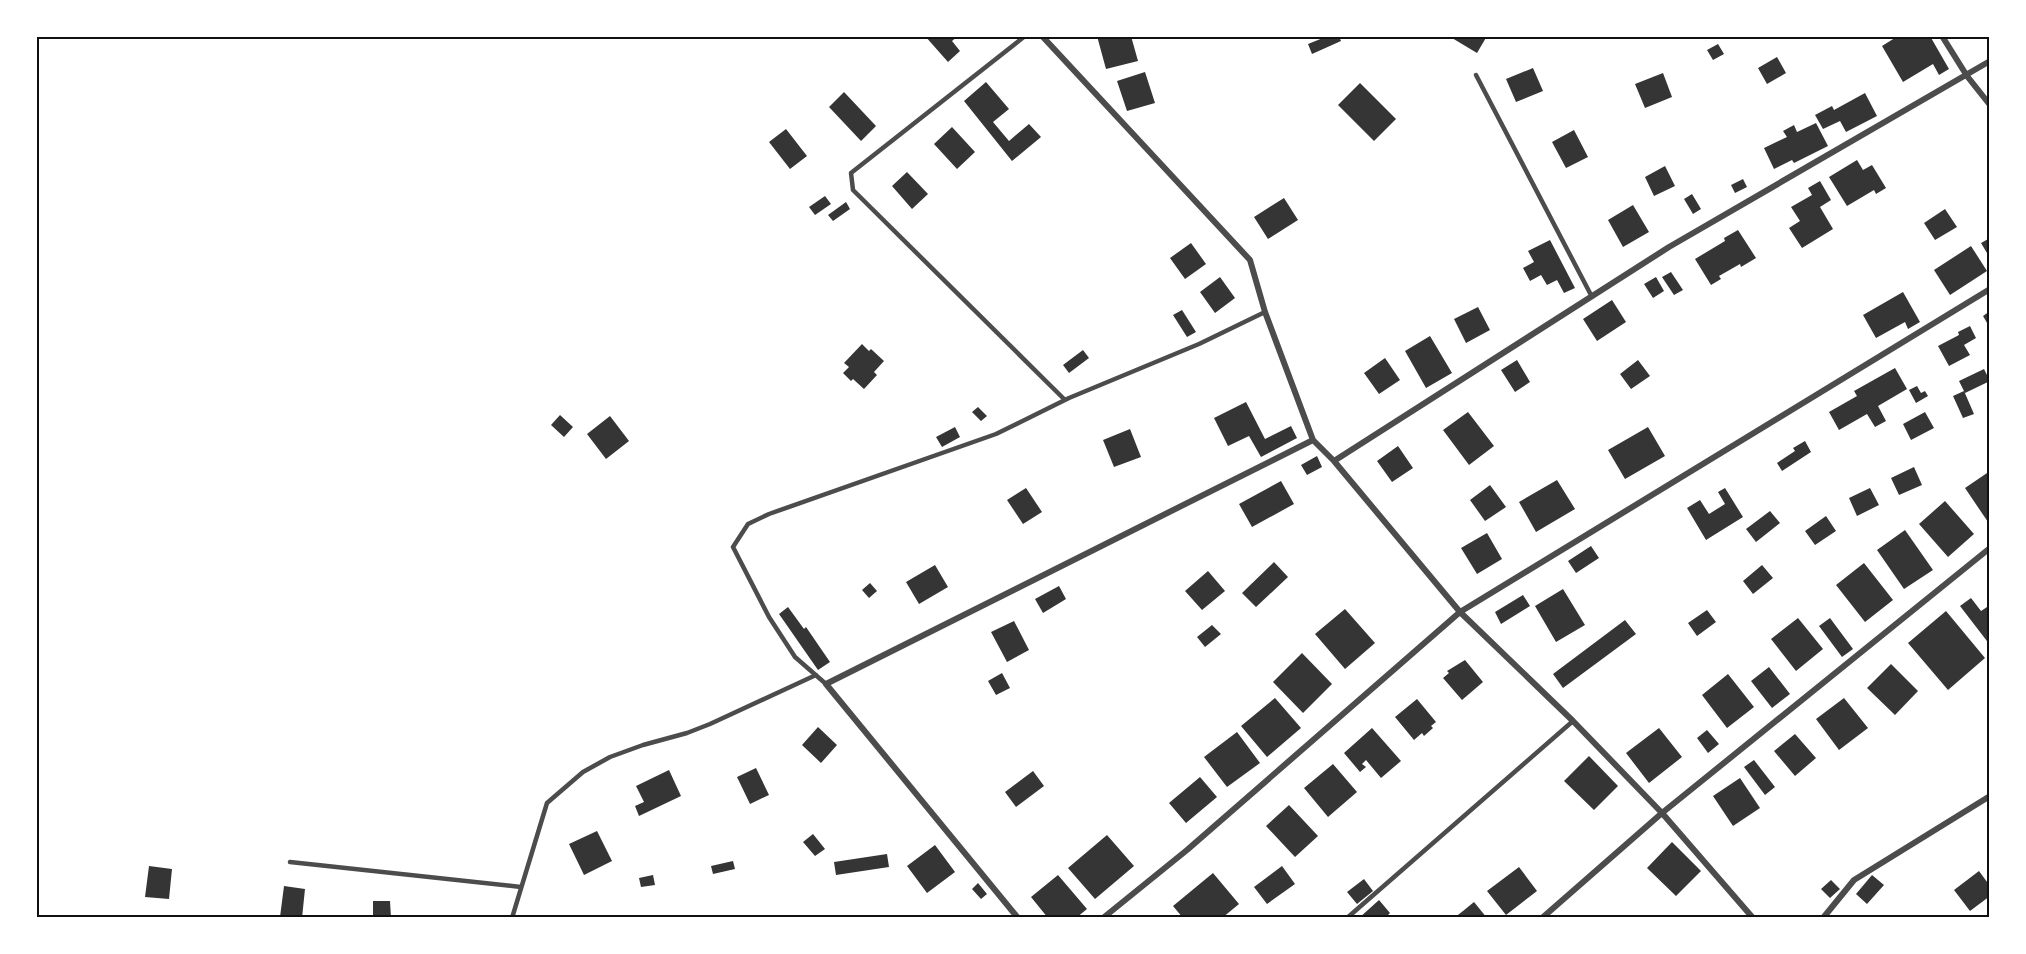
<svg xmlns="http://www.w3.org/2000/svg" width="2026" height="954" font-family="'Open Sans',sans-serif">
<rect width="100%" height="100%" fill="#fff"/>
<path fill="#353535" d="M925,36h33l-6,5 8,10 -12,11z
M1097,36h34l7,25 -32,8z
M1328,36h11l2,5 -29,13 -4,-10z
M1454,36h33l-10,17 -25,-15z
M1898,36h32l19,33 -10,6 -6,-11 -30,18 -21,-36z
M1718,44l6,10 -11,6 -6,-10z
M1777,57l9,16 -19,11 -9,-16z
M1533,68l10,23 -27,11 -10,-23z
M1145,72l10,31 -28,8 -10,-30z
M1663,73l9,24 -27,11 -10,-24z
M986,82l23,27 -16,13 16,19 20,-17 12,13 -29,24 -48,-60z
M1360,83l36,36 -22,22 -36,-36z
M844,92l32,34 -15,15 -32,-34z
M1865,93l12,23 -31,16 -6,-11 -17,8 -8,-14 17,-9 2,4z
M1816,123l12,23 -34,17 -2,-3 -18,9 -10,-21 23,-11 -4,-6 11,-6 3,7z
M952,127l23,25 -18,17 -23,-25z
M786,129l21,27 -17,13 -21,-27z
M1574,130l14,27 -22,11 -14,-26z
M1857,160l6,10 9,-5 14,23 -10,6 -2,-4 -27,16 -18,-29z
M1665,166l10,20 -21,10 -9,-19z
M907,172l21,22 -16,15 -20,-23z
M1743,179l4,8 -12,6 -4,-8z
M1820,181l11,19 -11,7 13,22 -31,19 -13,-20 11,-7 -9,-14 21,-12 -4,-7z
M1692,194l9,15 -8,5 -9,-15z
M825,196l6,8 -16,11 -6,-8z
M1284,198l14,22 -30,19 -14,-22z
M846,202l4,7 -17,12 -5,-6z
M1633,205l16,27 -26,15 -15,-27z
M1945,209l12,18 -22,13 -11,-17z
M1738,230l18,28 -15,9 -1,-3 -21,12 2,3 -10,6 -16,-26 30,-18 -1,-3z
M1990,238v20l-9,-15z
M1550,240l25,48 -11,5 -7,-13 -10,5 -6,-10 -11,6 -7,-13 11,-6 -6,-11z
M1191,243l15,21 -21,15 -15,-21z
M1971,246l16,25 -37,24 -16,-25z
M1671,272l12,18 -9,5 -12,-18z
M1220,277l15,21 -20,15 -15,-21z
M1656,277l8,14 -11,7 -9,-14z
M1903,292l17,30 -12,7 -3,-7 -29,16 -13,-23z
M1612,300l14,22 -29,19 -14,-22z
M1478,307l12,23 -24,13 -12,-24z
M1182,310l14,22 -9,5 -14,-22z
M1990,311v17l-7,-12z
M1970,326l6,12 -12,7 6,10 -21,11 -11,-20 21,-11 -1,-3z
M1430,336l22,37 -26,15 -21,-37z
M862,344l7,7 2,-2 13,12 -10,11 3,3 -13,14 -11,-10 -2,2 -8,-8 6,-6 -5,-4z
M1083,350l6,8 -20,15 -6,-8z
M1385,358l15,22 -21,14 -15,-21z
M1517,360l13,22 -15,10 -14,-22z
M1638,360l12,16 -19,13 -11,-15z
M1895,368l12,21 -29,17 8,15 -11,6 -8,-13 -28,16 -10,-18 28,-16 -3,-5z
M1984,369l6,12 -25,12 -6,-12z
M1917,386l4,7 4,-2 3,5 -12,7 -7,-13z
M1964,391l10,23 -11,4 -10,-22z
M1246,402l19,37 26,-13 6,12 -36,19 -12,-21 -21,10 -14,-28z
M978,407l9,9 -6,5 -9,-9z
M1468,412l26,34 -25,19 -26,-35z
M1925,412l9,16 -23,12 -8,-16z
M560,415l13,12 -9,10 -13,-12z
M610,416l19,25 -23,18 -19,-25z
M955,427l5,10 -18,10 -6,-10z
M1648,427l17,29 -40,23 -17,-29z
M1130,429l11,28 -27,10 -11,-27z
M1805,441l6,11 -29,19 -5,-8 18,-12 -2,-3z
M1398,446l15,22 -21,14 -15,-21z
M1317,456l5,11 -15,8 -6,-10z
M1914,467l8,18 -23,10 -8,-17z
M1990,471v50l-2,1 -23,-34z
M1557,480l18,29 -39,23 -17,-30z
M1281,481l13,23 -42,23 -13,-23z
M1490,485l16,22 -21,14 -15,-21z
M1026,488l16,24 -19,12 -16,-24z
M1725,488l18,29 -37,23 -19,-32 13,-8 9,14 16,-10 -7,-12z
M1870,488l9,17 -22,11 -8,-18z
M1945,501l29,33 -26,23 -29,-33z
M1770,511l10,12 -24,19 -10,-13z
M1826,516l10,15 -21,14 -10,-14z
M1905,530l28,40 -29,19 -27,-39z
M1487,533l15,26 -25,15 -16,-26z
M1591,546l8,12 -23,15 -8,-12z
M1274,562l14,15 -32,30 -14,-14z
M1864,563l29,37 -28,22 -29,-37z
M935,565l13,22 -29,17 -13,-22z
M1762,565l11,13 -20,16 -10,-13z
M1208,571l17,20 -23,19 -17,-19z
M870,583l7,8 -8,7 -7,-8z
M1059,586l7,13 -23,14 -8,-14z
M1563,589l22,36 -29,17 -21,-36z
M1523,595l7,11 -29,18 -6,-12z
M1971,598l10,13 9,-6v40l-30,-39z
M788,607l16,22 2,-2 24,35 -12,8 -39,-56z
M1345,609l30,34 -30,26 -30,-35z
M1707,610l9,12 -19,14 -9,-13z
M1946,611l39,47 -37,32 -40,-47z
M1798,618l25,31 -27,22 -25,-32z
M1830,618l23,31 -11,8 -23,-31z
M1625,620l11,14 -73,54 -10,-14z
M1014,621l15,29 -22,12 -16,-30z
M1212,625l9,9 -16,13 -8,-10z
M1302,653l30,31 -29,29 -30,-31z
M1465,660l18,22 -21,18 -19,-22 6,-5 -2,-2z
M1891,664l27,27 -23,24 -28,-27z
M1769,667l21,27 -18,14 -21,-27z
M1002,673l8,15 -14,7 -8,-14z
M1728,674l26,33 -27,21 -25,-33z
M1275,698l26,30 -34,29 -26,-31z
M1844,698l24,30 -29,22 -23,-31z
M1417,699l19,23 -5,4 2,2 -9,8 -2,-3 -8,7 -19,-23z
M818,727l19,18 -16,18 -19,-18z
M1372,728l29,33 -20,17 -15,-18 -4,4 4,3 -6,5 -16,-19z
M1659,728l23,29 -33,26 -23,-30z
M1707,730l12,14 -11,9 -11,-15z
M1237,732l23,31 -33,24 -23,-30z
M1795,734l21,24 -21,18 -21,-25z
M1589,756l29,30 -24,24 -30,-29z
M1754,760l21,27 -10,8 -21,-28z
M1333,764l24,28 -29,25 -24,-29z
M756,768l13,27 -19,9 -13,-27z
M669,770l12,26 -42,20 -4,-10 9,-4 -8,-16z
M1033,771l11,15 -28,21 -11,-15z
M1200,777l17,20 -31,26 -17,-20z
M1740,778l20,30 -27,18 -20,-30z
M1289,805l29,31 -23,21 -29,-31z
M597,831l15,30 -28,14 -15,-31z
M813,834l12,15 -10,7 -12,-14z
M1107,835l27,31 -39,33 -27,-31z
M1672,842l29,29 -25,25 -29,-28z
M935,845l20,27 -28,21 -20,-27z
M887,854l2,13 -53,8 -2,-13z
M733,861l2,8 -22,5 -2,-8z
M149,866l23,3 -3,30 -24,-2z
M1282,866l13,18 -28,20 -13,-17z
M1519,867l18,24 -31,24 -19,-24z
M1979,871l11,15v10l-20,15 -16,-21z
M1213,873l26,31 -17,14h-39l-10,-12z
M653,875l2,10 -14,2 -2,-9z
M1058,875l29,34 -11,9h-28l-17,-21z
M1872,875l12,10 -17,19 -11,-10z
M1364,879l9,12 -16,13 -10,-12z
M1831,880l9,9 -10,9 -9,-9z
M978,883l9,11 -6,5 -9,-10z
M284,886l21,3 -3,29 -22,-1z
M1379,900l11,13 -5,5h-26z
M373,901h17l1,17h-18z
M1474,902l13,16h-33l9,-7z"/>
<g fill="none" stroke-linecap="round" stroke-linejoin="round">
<path stroke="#4c4c4c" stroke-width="4.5" d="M1025,36l-174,137 2,17 212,210
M1476,75l115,220
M826,684l-31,-27 -26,-40 -36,-70 15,-23 21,-10 227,-80 73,-36 130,-54 66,-32
M290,862l231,25
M512,918l35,-115 36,-31 27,-15 33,-12 44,-12 23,-9 106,-49
M1347,918l226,-197"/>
<path stroke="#4c4c4c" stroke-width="6" d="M1042,36l208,224 15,52 48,128 21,21 126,151 113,109 89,92 91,105
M1942,36l25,40 23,29
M1334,461l335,-214 321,-186
M1018,918l-192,-234 487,-244
M1103,918l84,-68 273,-238 530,-323
M1542,918l120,-105 328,-265
M1823,918l31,-38 136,-84"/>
</g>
<rect width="2026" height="954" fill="none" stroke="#ffffff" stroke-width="75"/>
<rect x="38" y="38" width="1950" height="878" fill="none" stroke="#111" stroke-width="2"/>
</svg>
